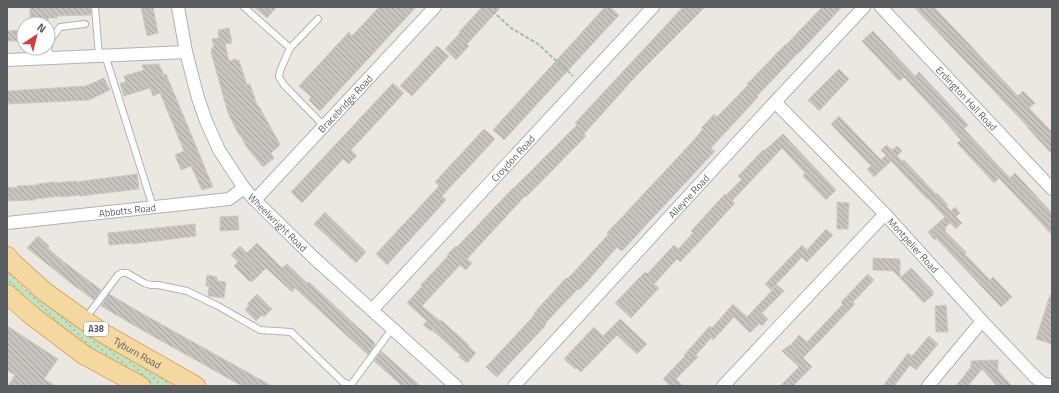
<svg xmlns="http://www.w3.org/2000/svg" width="1059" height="393" font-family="'Titillium Web',sans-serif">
<defs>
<pattern id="grass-dots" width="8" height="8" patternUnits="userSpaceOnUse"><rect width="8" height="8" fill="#c4e0c0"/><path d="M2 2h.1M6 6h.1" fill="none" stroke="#a2b99f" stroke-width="1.8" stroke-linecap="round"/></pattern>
<pattern id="building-back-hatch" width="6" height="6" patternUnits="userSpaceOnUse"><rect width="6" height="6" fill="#c7c3be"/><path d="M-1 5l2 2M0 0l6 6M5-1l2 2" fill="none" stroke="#a5a29e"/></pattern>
</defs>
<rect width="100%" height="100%" fill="#ebe8e2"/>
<path fill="url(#grass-dots)" d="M7,271l18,18 51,36 104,61h-26l-68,-39 -79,-61z"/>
<path fill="url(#building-back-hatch)" stroke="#cfc9c1" d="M30,7h61v8l-34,1v2h-9v6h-18z
M141,7h12l5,26 -11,3z
M254,7h23l-10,11z
M379,7h37l-96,104 -11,-11 2,-3 -12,-11 50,-54 3,4z
M482,7h19l-34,37 2,2 -13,14 -11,-11 15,-16 -1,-1z
M605,7h5l9,8 -115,125 -11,-10z
M683,7h22l-68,68 -53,59 2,2 -60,61 -1,-1 -58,63 5,4 -6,7 -6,-5 -38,41 18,15 1,-1 28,25 -1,1 8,7 -9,10 -8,-6 1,-2 -21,-19 -7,-6 -1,1 -8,-6 4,-4 -20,-18 15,-17 -1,-1 27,-29 -1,-1 9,-9 1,1 56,-59h1l63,-63 -2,-2z
M822,7h20l-43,46h-1l-41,43 1,1 -47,51 4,3 -68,73 -25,27 -5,-4 -32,37 -6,6 -1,-1 -27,28 -6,7 1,1 -49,52 -11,-10 43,-46 6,-7 -1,-1 32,-35 1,1 6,-6 21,-23 14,-15 -1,-2 86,-92 10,-12 -2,-1 7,-7 6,-7 3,3 31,-32 -1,-1 39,-40v1z
M914,7h20l84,89 5,-5 12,12 -6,5 23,24v22l-25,-27h1z
M229,28l3,15 -7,1 4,17 7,-2v2l3,-1 8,25 3,-1 7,21h1l22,39 -1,1v1l-8,7 3,5 -11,9 -15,-18 -8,-14h-1l-11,-22 -14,-50 -3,-11h1l-1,-4h3l-2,-9 7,-1 -1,-8z
M19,30v11h-12v-10z
M873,31l42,45 4,-4 29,31 20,22 -4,4 46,49 5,-5 37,40v22l-53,-57 -5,5 -37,-40 4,-3 -22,-25 -35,-38 -5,4 -37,-40z
M437,46l12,10 -37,40 -12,-10z
M159,64l5,11 2,-1 47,113 -11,3 -11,-24 -10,4 -6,-15 9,-4 -24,-58 -7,3 -3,-8 -26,8 -4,-13 6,-1 -2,-6 20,-6 -2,-5z
M839,69l10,10 -30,32 -11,-11z
M104,78l6,12 -21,10 -82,4v-13l79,-5z
M393,83l11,10 -53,57 6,6 -8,8 -6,-5 -41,44 -11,-11z
M839,116l42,44 5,-5 -5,-5 6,-5 5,5 5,-4 5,5 -5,5 5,5 2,-1 32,34 1,-1 11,12 -2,1 5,5 4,-4 5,6 -4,4 6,6 -6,6 -6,-6 -5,5 1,1 -1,2 21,21 -1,2 25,26 3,-3 19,20 -11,10 -65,-69 -1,2 -7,-8 17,-15 -17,-18h-1l-36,-38 -17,16 -7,-8 4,-3 -40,-42z
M484,129l11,10 -53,57 4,4 -59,65 -11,-11 63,-68 -4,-4z
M783,134l53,56 -10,10 -23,-24 2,-3 -23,-25 -50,53 3,2 -34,37 -21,22 -3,-3 -21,23 -2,2 5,4 -28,30 -16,-15 30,-31 2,2 27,-29 4,4 15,-16 -2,-2 34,-37 1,1 16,-16 -4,-3 25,-26 1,1z
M137,174l2,15 -59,7v-1l-20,2v-1l-25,3v1l-28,1v-14l10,1v-2l20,-1v-1l18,-2v1l21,-2v1z
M837,202l12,1 -1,26h-11z
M325,212l41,40 -10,11 -42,-39z
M238,216l1,14 -19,1v-14z
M195,224l1,12 -64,8v-1l-23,2 -1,-12z
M826,229l7,6 -26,27 -5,-5 -31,33 -6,-6 37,-39 5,5z
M38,236l11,10 -1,2 16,14 37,28 -7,10 -22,-16 -45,-36z
M257,243l25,25 5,-4 20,19 2,-1 66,61 -1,1 1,1 -7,10 -73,-67 -3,4 -26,-24 -13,13h-4l-15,-15 4,-4 -7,-7 9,-9 7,7z
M873,258l27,1v19l-7,-7 -20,-1z
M911,268l22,23v4l-9,8 -24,-25z
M868,274l6,6 -21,22 2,2 -52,54 9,9 -19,19h-13l19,-19 -17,-16 7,-6 1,1 9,-11 8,7 36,-38 -2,-2z
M207,275l10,2v4l9,1 -2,16 -16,-2 1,-10h-3z
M777,285l7,6 -22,22 6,6 -6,7 -2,-3 -10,10 -16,-16 -21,23 -2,-2 -15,17 2,2 -22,22 7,7h-13l-7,-7 22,-23 -1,-1 26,-29 2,2 21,-24 14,13z
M109,294l34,20 129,72h-30l-100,-56 -41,-24z
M257,294l15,15 -8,8 -2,-2 -6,6 -11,-11 4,-5 -2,-1z
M1050,295h2v49l-16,-5z
M946,305l2,27h-12l-1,-26z
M620,319l27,25 -10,10 -20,-19 -36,37 -4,-4 -2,1 -11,-10 30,-32 9,9z
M7,326l51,33 -14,20 12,7h-48l7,-11 -8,-5z
M929,336l9,8 -22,26 -6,-5 -16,21h-11l25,-33 4,3z
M381,351l26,23 13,12h-18l-19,-17 -9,-8z
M993,360h5v11l14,15h-15l-15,-17 -14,17h-12l15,-19v-6z"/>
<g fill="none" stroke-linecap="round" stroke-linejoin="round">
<defs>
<path id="service" d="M95,7l4,49
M244,7l46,41
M318,19l-28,29 -10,23 -1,6 5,8 40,41
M105,55l48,152
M48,58l1,-14 3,-6 8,-11 25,-3
M85,319l33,-44 4,-2h5l17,10 7,2h7l29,6 31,15 42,24 31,2 52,50 8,3
M350,386l42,-57"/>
<g id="minor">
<path id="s1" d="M178,7l8,45 12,46 8,23 13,29 25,38 11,12 58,57 143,129"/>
<path id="s2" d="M881,7l171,182"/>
<path d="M7,60l179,-8"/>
<path id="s3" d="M775,102l110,112 97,107 54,57 8,6 8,1"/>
<path id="s4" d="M255,200l180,-193"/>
<path id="s5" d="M7,223l222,-24 15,-11"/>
<path id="s6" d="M372,310l281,-303"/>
<path id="s7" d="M514,386l261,-284 89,-95"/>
<path d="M723,386l162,-172"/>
<path d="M928,386l54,-65"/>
</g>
<g id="trunk">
<path id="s8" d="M7,256l6,7 32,29 56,40 95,54"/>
<path d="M7,294l24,21 53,40 57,31"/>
</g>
</defs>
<use href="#service" stroke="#afb2b6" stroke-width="8"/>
<use href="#minor" stroke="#afb2b6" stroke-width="14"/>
<use href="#trunk" stroke="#d48618" stroke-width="20"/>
<path stroke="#9ac1a2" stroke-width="2" stroke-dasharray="4 2" stroke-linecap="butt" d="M488,7l23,21 27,16 35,32"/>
<use href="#service" stroke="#fff" stroke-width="6"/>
<use href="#minor" stroke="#fff" stroke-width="12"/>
<use href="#trunk" stroke="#f4d8a0" stroke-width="19"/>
</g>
<g text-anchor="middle" stroke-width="4" stroke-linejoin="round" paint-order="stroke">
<rect fill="#fff" stroke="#8c8e90" stroke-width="1" x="84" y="322" width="24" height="14" rx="3"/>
<g font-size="9" font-weight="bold" fill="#5a5e61">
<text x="96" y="332">A38</text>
</g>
<g font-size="10" fill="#5a5e61" stroke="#fff">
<text dy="4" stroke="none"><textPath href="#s2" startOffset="125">Erdington Hall Road</textPath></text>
<text dy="4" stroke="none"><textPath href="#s4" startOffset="132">Bracebridge Road</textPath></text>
<text dy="4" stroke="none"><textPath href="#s6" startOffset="207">Croydon Road</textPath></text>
<text dy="4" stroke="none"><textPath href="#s7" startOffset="258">Alleyne Road</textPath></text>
<text dy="4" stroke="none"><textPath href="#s5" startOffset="121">Abbotts Road</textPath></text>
<text dy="4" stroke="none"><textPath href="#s1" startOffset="243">Wheelwright Road</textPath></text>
<text dy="4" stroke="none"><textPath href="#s3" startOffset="199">Montpelier Road</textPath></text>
<text dy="4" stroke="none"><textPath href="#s8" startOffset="163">Tyburn Road</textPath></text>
</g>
</g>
<rect width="1059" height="393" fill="none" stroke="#5a5e61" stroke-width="16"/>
<g transform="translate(36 36) rotate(35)"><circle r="19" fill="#ffffff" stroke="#bdbfc0"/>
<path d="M0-3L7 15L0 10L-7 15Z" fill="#d53d41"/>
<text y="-6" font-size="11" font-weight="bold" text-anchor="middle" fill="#5a5e61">N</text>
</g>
</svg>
